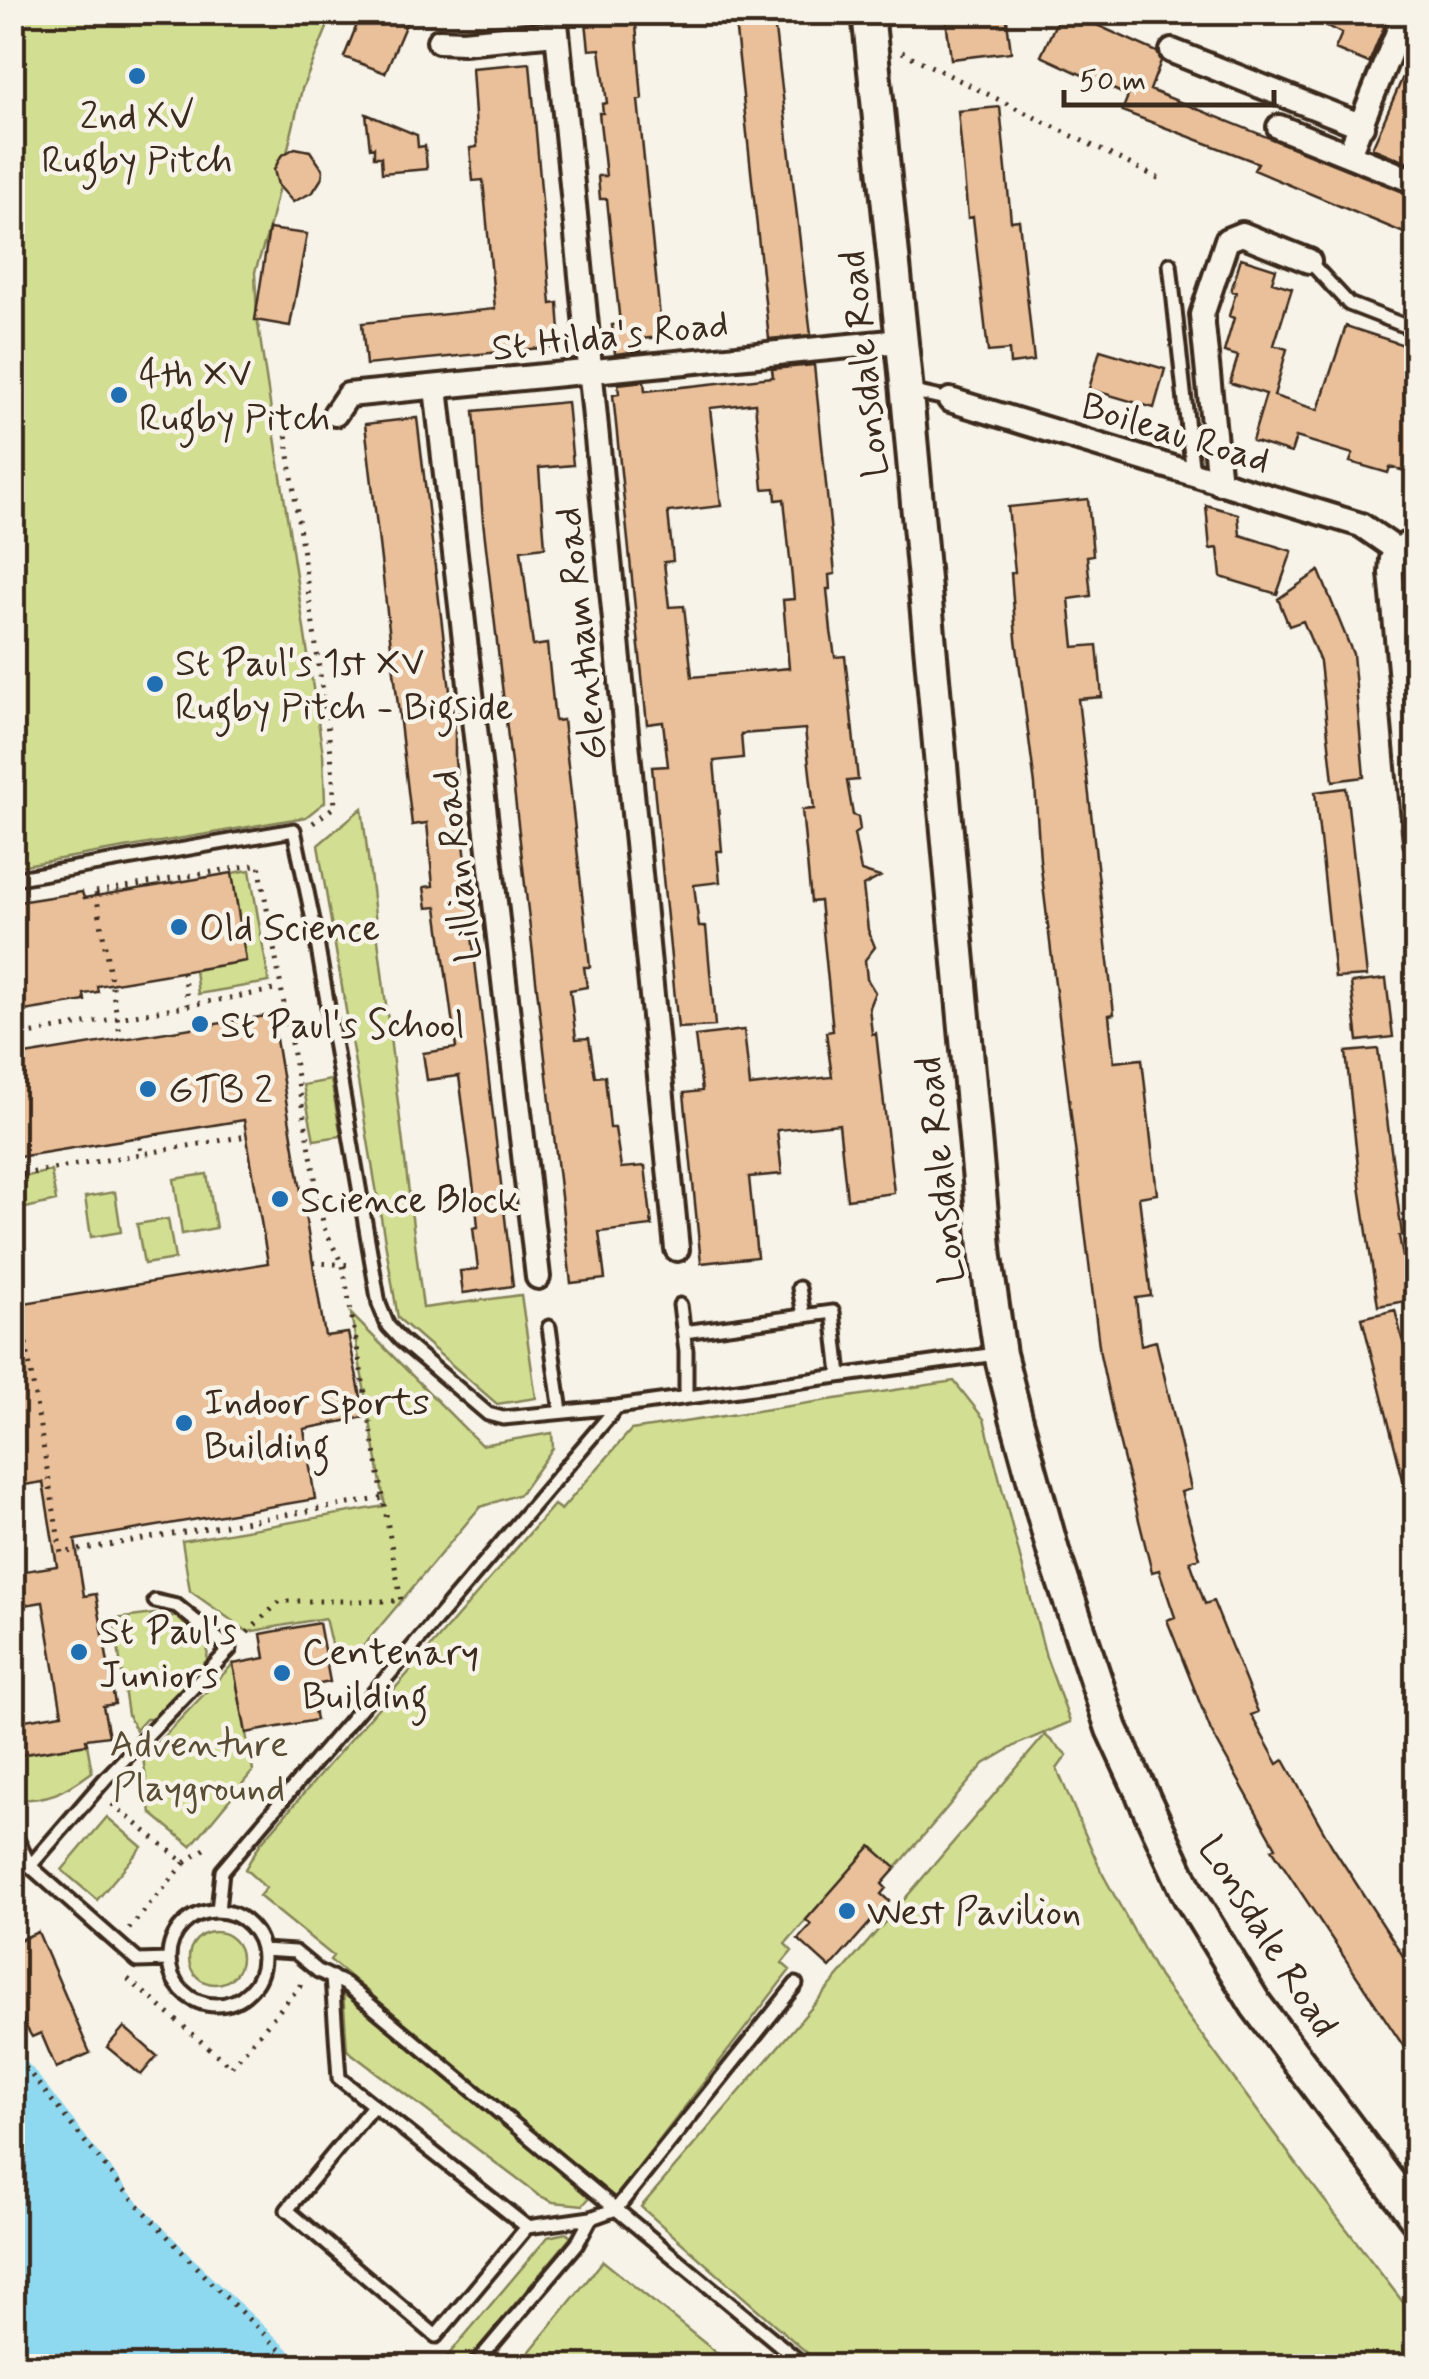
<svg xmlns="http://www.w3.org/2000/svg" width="1429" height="2379" font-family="Mynerve,sans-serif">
<rect width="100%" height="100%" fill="#f7f3e8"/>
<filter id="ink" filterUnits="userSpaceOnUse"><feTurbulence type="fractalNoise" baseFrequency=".01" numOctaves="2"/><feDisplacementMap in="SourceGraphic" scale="20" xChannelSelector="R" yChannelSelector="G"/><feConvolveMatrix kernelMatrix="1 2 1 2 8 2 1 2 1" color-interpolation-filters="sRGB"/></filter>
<g filter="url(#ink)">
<path fill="#d2df92" stroke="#868458" stroke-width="2.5" d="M12,13h321l-31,76 -33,140 -14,43 2,46 66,436 2,48 -19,15 -293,50z
M362,808l61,500 98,-13 15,103 -39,6 -99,-86 -80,-473z
M250,870l19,112 -71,12 -3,-24 51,-9 -14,-88z
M331,1080l10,56 -27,4 -11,-55z
M51,1171l5,30 -43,10v-32z
M207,1174l9,54 -34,6 -8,-55z
M115,1192l6,40 -30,5 -6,-40z
M168,1219l7,40 -31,5 -7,-40z
M351,1314l130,131 71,-12 1,15 -33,46 -40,13 -119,142 -27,8 -9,-39 -77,14 -58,-41 -8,-50 203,-35z
M954,1381l30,38 62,238 24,65 -52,22 -34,20 -88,104 -26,-21 -85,97 7,7 -10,12 8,7 -175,228 -285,-238 3,-4 -74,-60 7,-8 -21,-19 15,-25 294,-339 7,5 70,-80z
M154,1614l23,3 31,29 -1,14 -53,59h-8l-10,11 -8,-15 -14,-96z
M233,1664l20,107 -62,75 -40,-33 -8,-55z
M1045,1735l22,20 -10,14 44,102 58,106 139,189 118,153v47h-594l-181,-159z
M87,1744l5,28c-28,21 -44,28 -79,28v-44z
M107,1817l35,30 -45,53 -35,-30z
M189 1958a26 26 0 1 1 52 0a26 26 0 1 1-52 0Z
M343,1991l248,205 -8,9 -30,-3 -15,-7 -191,-145z
M566,2233l5,4 -108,129h-24l109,-129z
M603,2261l130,105h-215z"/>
<path fill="#8ed8f0" stroke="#6d929c" stroke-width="2.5" d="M13,2083l97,125 84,87 76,71h-257z"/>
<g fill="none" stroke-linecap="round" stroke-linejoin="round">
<path stroke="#8ed8f0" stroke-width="50" d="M12,2083l98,125 84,87 76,71"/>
</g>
<path fill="#eac09a" stroke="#3b2a1e" stroke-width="2.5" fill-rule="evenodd" d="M362,12h49l-26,61 -41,-16z
M585,12h50l7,87 -4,1 24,237 -22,2 1,12 -26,3 -3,-29 8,-1 -13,-125h-7l-2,-23h8l-7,-63h4l-1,-9 5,-1 -7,-54 -11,1z
M734,12h39l38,323 -42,4z
M945,12h61l5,40 -60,7z
M1061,12h7l89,40 4,9 -11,29 266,107v41l-162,-68 4,-7 -136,-52 6,-15 -87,-40z
M1295,12h95l-21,51 -34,-14 7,-16z
M1416,47v119l-44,-18z
M530,63l21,241 7,-1 3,43 -195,19 -4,-42 133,-14 -12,-129 -10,1 -3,-33 7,-1 -5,-79z
M1000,107l11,114 8,-1 15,141 -24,3 -1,-14 -21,2 -15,-135 -5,1 -10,-107z
M366,114l51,21 1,12 7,-1 2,23 -45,4 -1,-16h-7v-10l-4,1z
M295,148l15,3 13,19 -1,8 -9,14 -20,10 -15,-17 -4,-15 7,-14z
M269,229l38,5 -17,92 -35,-6z
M1241,258l35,11 -4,13 20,6 -18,57 13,4 -13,47 44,14 28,-84 70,23v125l-26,-7 -2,6 -38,-11 3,-8 -57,-17 -5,16 -39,-12 14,-47 -36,-11 8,-27 -14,-4 10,-34 -5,-2 7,-24 -5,-1z
M1100,350l65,19 -11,39 -65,-19z
M814,365l21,209 -6,1 1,14h-3l4,42 4,26 10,-1 13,124 -11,1 6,34 5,2 2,13 -6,4 7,37 19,6 -17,9 5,44 7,17 -10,13 2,19 8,13 -6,15 3,27 4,-1 18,160 -47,6 -8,-75 -62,6 5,44 -33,3 8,80 -56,6 -17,-170 18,-2 -7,-55 49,-6 6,56 82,-9 -6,-45 7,-1 -13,-130 -9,1 -9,-92 12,-1 -9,-80 -64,5 2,24 -29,3 8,90h-5l3,31 -26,3 5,42h7l9,99 -37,2 -26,-261 16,-1 -5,-44 -16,2 -34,-329 6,-1 -1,-10 26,-3 1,10 128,-14 -1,-8zM755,403l8,86 12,-1 1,12 8,-1 10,100 -11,1 6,68 -97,9 -8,-71 -15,1 -5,-45 9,-1 -5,-49 53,-6 -11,-98z
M567,402l6,63 -34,3 6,79 -24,3 12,96 14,-2 8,77 8,-1 27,247h-6l3,20 -17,3 6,49 13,-1 6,39 10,-1 5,52h5l6,40 24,-2 7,60 -53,6 6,47 -34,4 -88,-762 -9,-110z
M417,418l38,314v28l19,175 -2,1 41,350 -50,7 -3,-22 18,-2 -5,-41 5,-1 -2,-21 -17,-130 -32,4 -4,-27 33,-5 -19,-141 -10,1 -3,-21 9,-1 -6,-63 -15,2 -47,-401z
M1088,499l5,56 -6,1 4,40 -22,3 5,48 23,-2 5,52 -24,2 36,315 -5,1 5,47 28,-3 15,135 -18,3 12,99 -15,2 5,47 15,-4 35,148 -10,3 19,66 -10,3 15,43 8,-3 45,111 -7,3 27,49 6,-4 48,86 84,130v89l-144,-216 4,-2 -65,-116 -44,-111 8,-3 -16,-47 -7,2 -37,-147 -15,-71 -60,-494 -5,-75 -19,-146 -5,-66 4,-1 -7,-65z
M1206,505l32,9 2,21 52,16 -15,43 -56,-17 -3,-29 -8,1z
M1319,571l34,83 11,123 -31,4 -13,-119 -17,-41 -14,5 -11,-27z
M1346,788l21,188 -32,2 -20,-186z
M232,873l14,88 -149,25 1,6 -14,2 1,7 -73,12v-110l70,-11 2,6z
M1386,979l7,58 -35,4 -7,-58z
M272,1015l53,321 23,-3 17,84 -61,12 11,70 -240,41 9,56 12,-2 19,110 -12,2 6,30 -23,3 1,5 -75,12v-34l50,-8 -19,-112 -31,5v-34l45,-7 -14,-84 -31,5v-182l256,-42 -24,-143 -232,38v-101z
M1378,1049l24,186 -3,1 12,64 -33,6 -18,-120 -14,-134z
M1395,1310l21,84v104l-8,1 -46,-181z
M319,1623l11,59 -20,4 6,34 -70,13 -13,-69 32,-6 -4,-24z
M871,1846l25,22 -14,16 4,4 -5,6 8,7 -59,67 -32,-29 13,-14 -5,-5z
M38,1932l52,121 -34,15 -15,-35 -9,4 -20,-35v-59z
M124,2027l33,29 -16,19 -34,-28z"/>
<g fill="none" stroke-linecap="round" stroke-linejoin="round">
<defs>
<path id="service" d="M1309,261l40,43 67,26
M1170,264l23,211
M910,391l40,9
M12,879l282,-49 20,95 65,379 9,22 13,14 87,74 15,4 114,-11 379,-53
M799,1288l5,27
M680,1305l6,46v45
M549,1327l12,85
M684,1332l149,-20 7,63
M12,1829l18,37 108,95 31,-1
M30,1866l77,-89 123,-128 -53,-43 -22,-5
M218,1911l4,-40 395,-464
M169 1958a47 47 0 1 1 94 0a47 47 0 1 1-94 0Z
M262,1950l33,2 23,19 27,13 460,382
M332,1977l7,101 188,149 64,-9
M373,2106l-86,104 149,126 91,-109
M474,2366l103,-122 14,-26 25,-9 180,-225"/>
<path id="minor" d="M555,12l122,1237
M439,41l24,1 93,-9
M1172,51l190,75
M1279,127l137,55
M1349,154l57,-142
M436,388l102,889
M950,400l411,125 36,25 8,-5h11
M335,414l13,-19 553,-54
M1219,483l-17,-168 25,-75 15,-6 67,27
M1397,550l-5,9 -1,14 25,269"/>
<path id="secondary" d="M868,12l37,360 81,886 14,96 16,63 37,134 59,178 77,167 67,109 160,213"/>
</defs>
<use href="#service" stroke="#3b2a1e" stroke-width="19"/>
<use href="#minor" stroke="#3b2a1e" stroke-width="30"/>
<use href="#secondary" stroke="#3b2a1e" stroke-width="38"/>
<path stroke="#3b2a1e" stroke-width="5" stroke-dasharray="2.5 8" stroke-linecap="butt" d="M902,52l262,129
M313,823l22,-17 -4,-54 -46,-325 28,-7
M96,892l163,-28 65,364 19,38 58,335h-121l-37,36
M96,893l25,147
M183,972l5,33
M273,1026l14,-3
M12,1037l268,-48
M139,1137l2,17
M12,1176l235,-40
M12,1254l9,50
M313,1263l42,2
M26,1343l35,210 323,-55
M12,1351l15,-2
M112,1804l73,59 21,-15
M129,1929l56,-66
M128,1979l103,88 69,-81 1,-8
M12,2051l107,133 90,97 88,85"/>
<use href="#service" stroke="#f7f3e8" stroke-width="11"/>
<use href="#minor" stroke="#f7f3e8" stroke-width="22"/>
<use href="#secondary" stroke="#f7f3e8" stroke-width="30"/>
</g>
</g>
<g fill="#1f6fb2" stroke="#f7f3e8" stroke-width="4">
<circle cx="137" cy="76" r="10"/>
<circle cx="119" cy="395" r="10"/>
<circle cx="155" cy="684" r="10"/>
<circle cx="179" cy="927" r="10"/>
<circle cx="200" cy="1024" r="10"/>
<circle cx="148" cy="1089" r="10"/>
<circle cx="280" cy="1199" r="10"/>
<circle cx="184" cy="1423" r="10"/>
<circle cx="79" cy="1652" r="10"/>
<circle cx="282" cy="1673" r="10"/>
<circle cx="847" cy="1911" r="10"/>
</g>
<g text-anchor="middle" stroke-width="9" stroke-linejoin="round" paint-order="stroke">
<g font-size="38" fill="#3b2a1e" stroke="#f7f3e8" text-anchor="start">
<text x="137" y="128" text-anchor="middle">2nd XV<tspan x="137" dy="44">Rugby Pitch</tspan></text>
<text x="139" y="386">4th XV<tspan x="139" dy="44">Rugby Pitch</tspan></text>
<text x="175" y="675">St Paul's 1st XV<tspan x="175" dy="44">Rugby Pitch - Bigside</tspan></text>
<text x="199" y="940">Old Science</text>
<text x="220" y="1037">St Paul's School</text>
<text x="168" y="1102">GTB 2</text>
<text x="300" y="1212">Science Block</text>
<text x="204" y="1414">Indoor Sports<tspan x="204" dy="44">Building</tspan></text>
<text x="99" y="1643">St Paul's<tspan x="99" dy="44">Juniors</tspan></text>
<text x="302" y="1664">Centenary<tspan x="302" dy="44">Building</tspan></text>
<text x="867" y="1924">West Pavilion</text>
</g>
<g font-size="38" fill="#3b2a1e" stroke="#f7f3e8">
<text transform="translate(610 335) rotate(-6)" y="13">St Hilda's Road</text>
<text transform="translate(863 364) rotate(-96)" y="13">Lonsdale Road</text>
<text transform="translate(1176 432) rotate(17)" y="13">Boileau Road</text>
<text transform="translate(580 634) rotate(-96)" y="13">Glentham Road</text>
<text transform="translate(456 866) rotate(-97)" y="13">Lillian Road</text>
<text transform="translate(939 1170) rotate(-96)" y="13">Lonsdale Road</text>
<text transform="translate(1269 1936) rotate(58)" y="13">Lonsdale Road</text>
</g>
<g font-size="38" fill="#594e35" stroke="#f7f3e8">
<text x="199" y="1756">Adventure<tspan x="199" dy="44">Playground</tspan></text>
</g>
</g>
<rect width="1429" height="2379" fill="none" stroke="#f7f3e8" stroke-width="50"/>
<rect x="25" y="25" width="1379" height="2329" fill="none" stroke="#3b2a1e" stroke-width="4" filter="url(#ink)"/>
<path d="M1064 90v15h210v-15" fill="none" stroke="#3b2a1e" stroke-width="5"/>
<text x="1079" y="90" font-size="30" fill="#3b2a1e" stroke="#f7f3e8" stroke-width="8" paint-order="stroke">50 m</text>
</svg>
